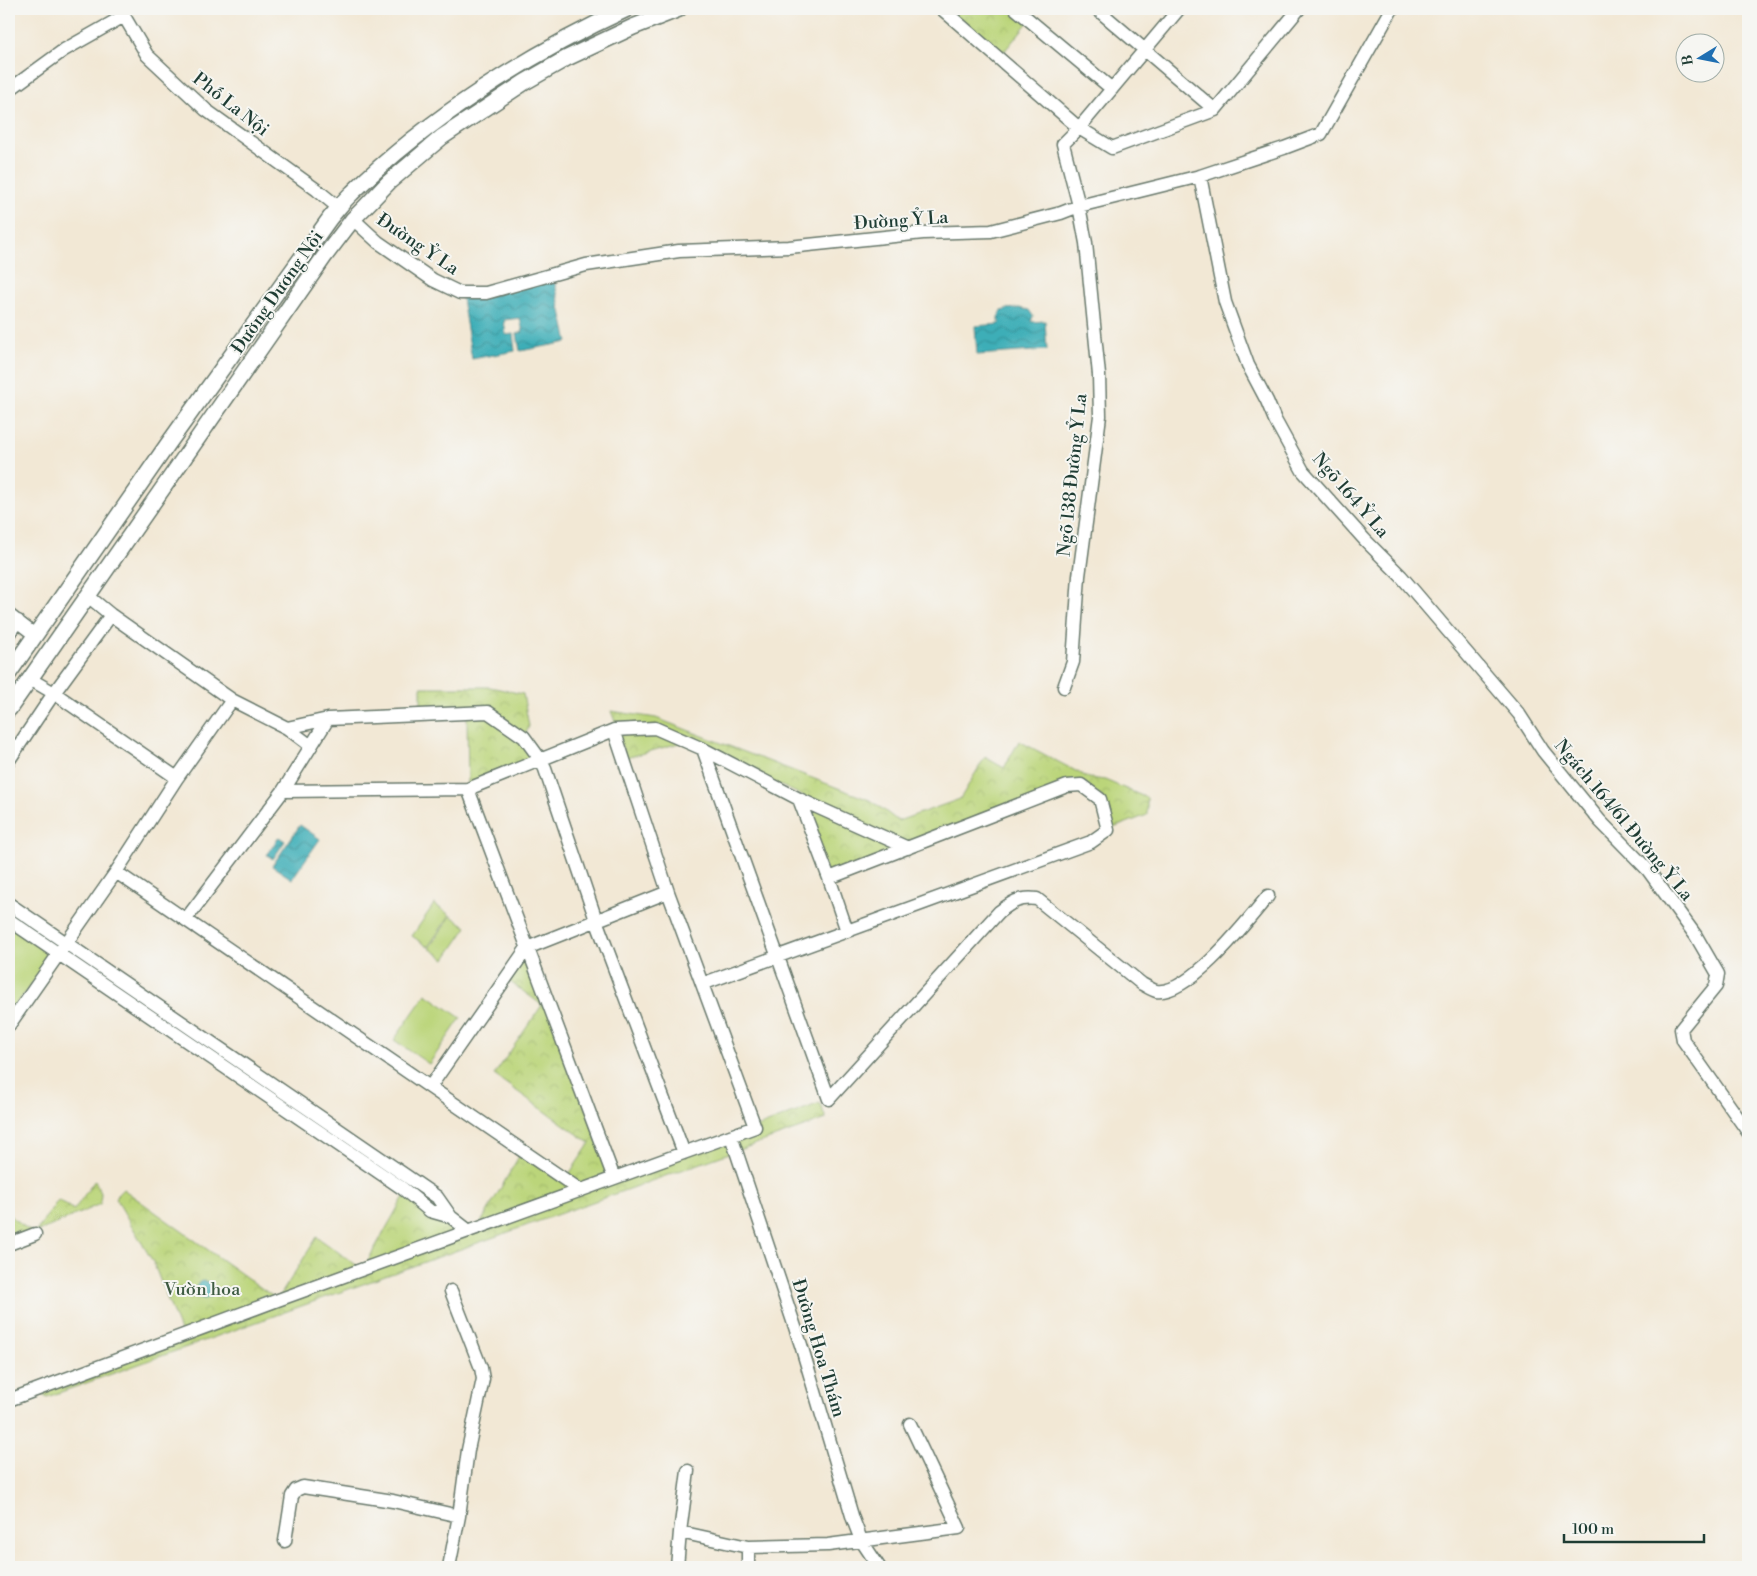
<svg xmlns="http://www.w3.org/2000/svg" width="1757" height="1576" font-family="'Libre Bodoni',serif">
<defs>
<pattern id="park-crowns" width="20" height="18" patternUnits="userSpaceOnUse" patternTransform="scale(1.25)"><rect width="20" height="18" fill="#bbd57a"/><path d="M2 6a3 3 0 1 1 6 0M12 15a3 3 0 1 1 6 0" fill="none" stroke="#a0b86a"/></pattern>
<pattern id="water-waves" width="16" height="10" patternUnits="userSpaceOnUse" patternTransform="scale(1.25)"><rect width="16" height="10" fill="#3daeb7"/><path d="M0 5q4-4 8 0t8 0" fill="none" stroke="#338f96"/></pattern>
</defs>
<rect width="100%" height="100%" fill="#f6f6f2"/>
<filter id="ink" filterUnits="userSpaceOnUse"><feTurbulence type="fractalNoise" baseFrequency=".02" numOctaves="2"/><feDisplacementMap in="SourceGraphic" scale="10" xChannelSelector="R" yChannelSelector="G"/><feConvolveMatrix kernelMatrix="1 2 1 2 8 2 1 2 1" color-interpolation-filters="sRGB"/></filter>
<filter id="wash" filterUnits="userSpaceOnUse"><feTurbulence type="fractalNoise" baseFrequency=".0096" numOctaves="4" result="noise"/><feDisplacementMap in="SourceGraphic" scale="20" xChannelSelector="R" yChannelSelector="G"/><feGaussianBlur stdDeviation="1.12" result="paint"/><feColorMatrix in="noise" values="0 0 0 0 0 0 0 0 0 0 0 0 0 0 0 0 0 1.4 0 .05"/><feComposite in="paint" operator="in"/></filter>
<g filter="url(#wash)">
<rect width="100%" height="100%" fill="#f2e8d5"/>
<path fill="#bbd57a" stroke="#6d8957" d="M434,904l16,11 -22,32 -16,-11z
M451,916l16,11 -22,32 -16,-11z
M9,923l45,31 -45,60z
M426,994l35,24 -32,46 -35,-24z"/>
<path fill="url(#park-crowns)" stroke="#6d8957" d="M943,9h72l14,12 -30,37z
M421,687h69l33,7 6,32 -4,10 -37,-25 -67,4z
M611,711l45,7 216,83 26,20 62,-22 25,-42 19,11 15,-27 70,37 16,2 42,18v17l-39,15 -5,-32 -21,-17 -174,63 -253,-116 -38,-1z
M488,713l51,46 -71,30 -1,-75z
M655,729l28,13 -57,16 -10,-27z
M800,799l107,49 -78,30z
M527,949l86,229 -33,12 -15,-10 25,-37 -96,-68 48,-70 -36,-26z
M820,1103l6,16 -90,32 -5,-14z
M730,1137l5,14 -688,246 -11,-8 146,-53 -29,-74 -38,-65 8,-8 155,111z
M522,1151l55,39 -98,36z
M95,1180l6,13 -1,11 -65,29 23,-33 16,10z
M406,1193l53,41 -96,35z
M9,1215l25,19 -25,10z
M317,1237l45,32 -84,30z"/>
<path fill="url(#water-waves)" stroke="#2e7676" d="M553,275l15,67 -48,9 -3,-17 6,-2 -3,-14 -16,2 2,15 7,-1 2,17 -43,8 -11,-66z
M1019,308l10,2 4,6 -2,6 14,-1 2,29 -70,5 -2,-29 25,-2 -2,-5 2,-7 7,-3z
M300,825l20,14 -28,40 -20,-13z
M279,837l6,4 -12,18 -6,-4z
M195 1290a9 9 0 1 1 18 0a9 9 0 1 1-18 0Z"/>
</g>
<g filter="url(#ink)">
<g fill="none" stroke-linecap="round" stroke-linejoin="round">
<defs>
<path id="minor" d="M121,9l3,7 23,39 59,55 111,80 22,18
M942,9l137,119 33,20 103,-38 84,-101
M1016,9l96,80
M1097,9l118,101
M9,90l55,-40 60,-34
M1200,176l25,126 23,63 19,36 8,19 28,51 62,69 36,36 118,138 24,37 57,70 48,49 48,66 22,38 -2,12 -35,43 2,11 65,92
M353,219l25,23 55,38 27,13h26l100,-28 93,-14 110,-4 134,-14 68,-2 70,-18 18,-7 121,-30 84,-28 37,-14 71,-125
M88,596l23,19 121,85 55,28 41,-9 160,-7 36,25 16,22 5,10 51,151 88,233
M9,615l26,20
M9,633l9,-12
M30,679l24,14 123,85
M1064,687l9,-25 6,-86 21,-160 -1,-41 -13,-132 -7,-37 -16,-62 16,-16 100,-119
M287,728l24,18
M614,730l41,-2 48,21 96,50 30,79 18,53
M703,749l126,350 170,-187c13,-10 20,-15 38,-13l105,85c4,2 10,6 14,7 33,5 92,-71 112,-95
M9,760l45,-67 57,-78
M468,789l146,389
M283,791l45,-72
M799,799l109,49
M116,872l464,318
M9,904l428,293 14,20 18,14
M9,920l393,268 28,23 21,6
M702,984l389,-142 17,-12 -8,-31 -19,-14 -14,1 -238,92
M9,1025l107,-153 61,-94 55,-78
M430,1087l97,-139 141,-56
M731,1136l70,209 52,174 8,21 18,27
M9,1244l26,-10
M9,1400l269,-100 477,-173 -87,-235 -54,-162 -146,59 -185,2 -97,128
M680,1532l68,15 80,-2 131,-17 -49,-104
M285,1541l7,-45 4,-6 7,-3 90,14 66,15
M449,1567l10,-51 9,-66 15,-71 -2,-11 -30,-77
M677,1567l3,-35 8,-61
M748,1567v-20"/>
<path id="major" d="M9,673l159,-229 162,-226c7,-8 14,-18 22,-25 75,-74 180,-141 275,-184
M9,709l315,-452 29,-38 13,-13 23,-24 53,-45 83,-55 42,-24 66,-31 46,-18"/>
</defs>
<use href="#minor" stroke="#69796c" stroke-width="15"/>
<use href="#major" stroke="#69796c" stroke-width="18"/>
<use href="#minor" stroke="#fff" stroke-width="12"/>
<use href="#major" stroke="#fff" stroke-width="15"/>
</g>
</g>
<g text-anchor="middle" stroke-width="4" stroke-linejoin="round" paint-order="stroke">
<g font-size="18" fill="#1f3d34" stroke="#f6f6f2">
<text transform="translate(231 104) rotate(38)" y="6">Phố La Nội</text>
<text transform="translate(901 220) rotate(-4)" y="6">Đường Ỷ La</text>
<text transform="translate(418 244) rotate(34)" y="6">Đường Ỷ La</text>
<text transform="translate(277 292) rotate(-55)" y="6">Đường Dương Nội</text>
<text transform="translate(1072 475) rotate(-84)" y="6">Ngõ 138 Đường Ỷ La</text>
<text transform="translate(1351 495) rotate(49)" y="6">Ngõ 164 Ỷ La</text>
<text transform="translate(1624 820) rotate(50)" y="6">Ngách 164/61 Đường Ỷ La</text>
<text transform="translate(819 1348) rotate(73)" y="6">Đường Hoa Thám</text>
</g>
<g font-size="18" fill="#3e5b42" stroke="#f6f6f2">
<text x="202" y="1295">Vườn hoa</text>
</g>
</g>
<rect width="1757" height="1576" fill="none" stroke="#f6f6f2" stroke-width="30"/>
<g transform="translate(1700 58) rotate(260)"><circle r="24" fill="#f6f6f2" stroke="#a0aca6"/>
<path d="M0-4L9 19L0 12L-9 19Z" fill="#1f6fb2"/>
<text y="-8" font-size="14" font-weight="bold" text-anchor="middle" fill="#1f3d34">B</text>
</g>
<path d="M1564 1534v8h140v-8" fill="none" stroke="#1f3d34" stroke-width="2.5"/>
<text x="1572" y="1534" font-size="15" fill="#1f3d34" stroke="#f6f6f2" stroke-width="4" paint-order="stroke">100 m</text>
</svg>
